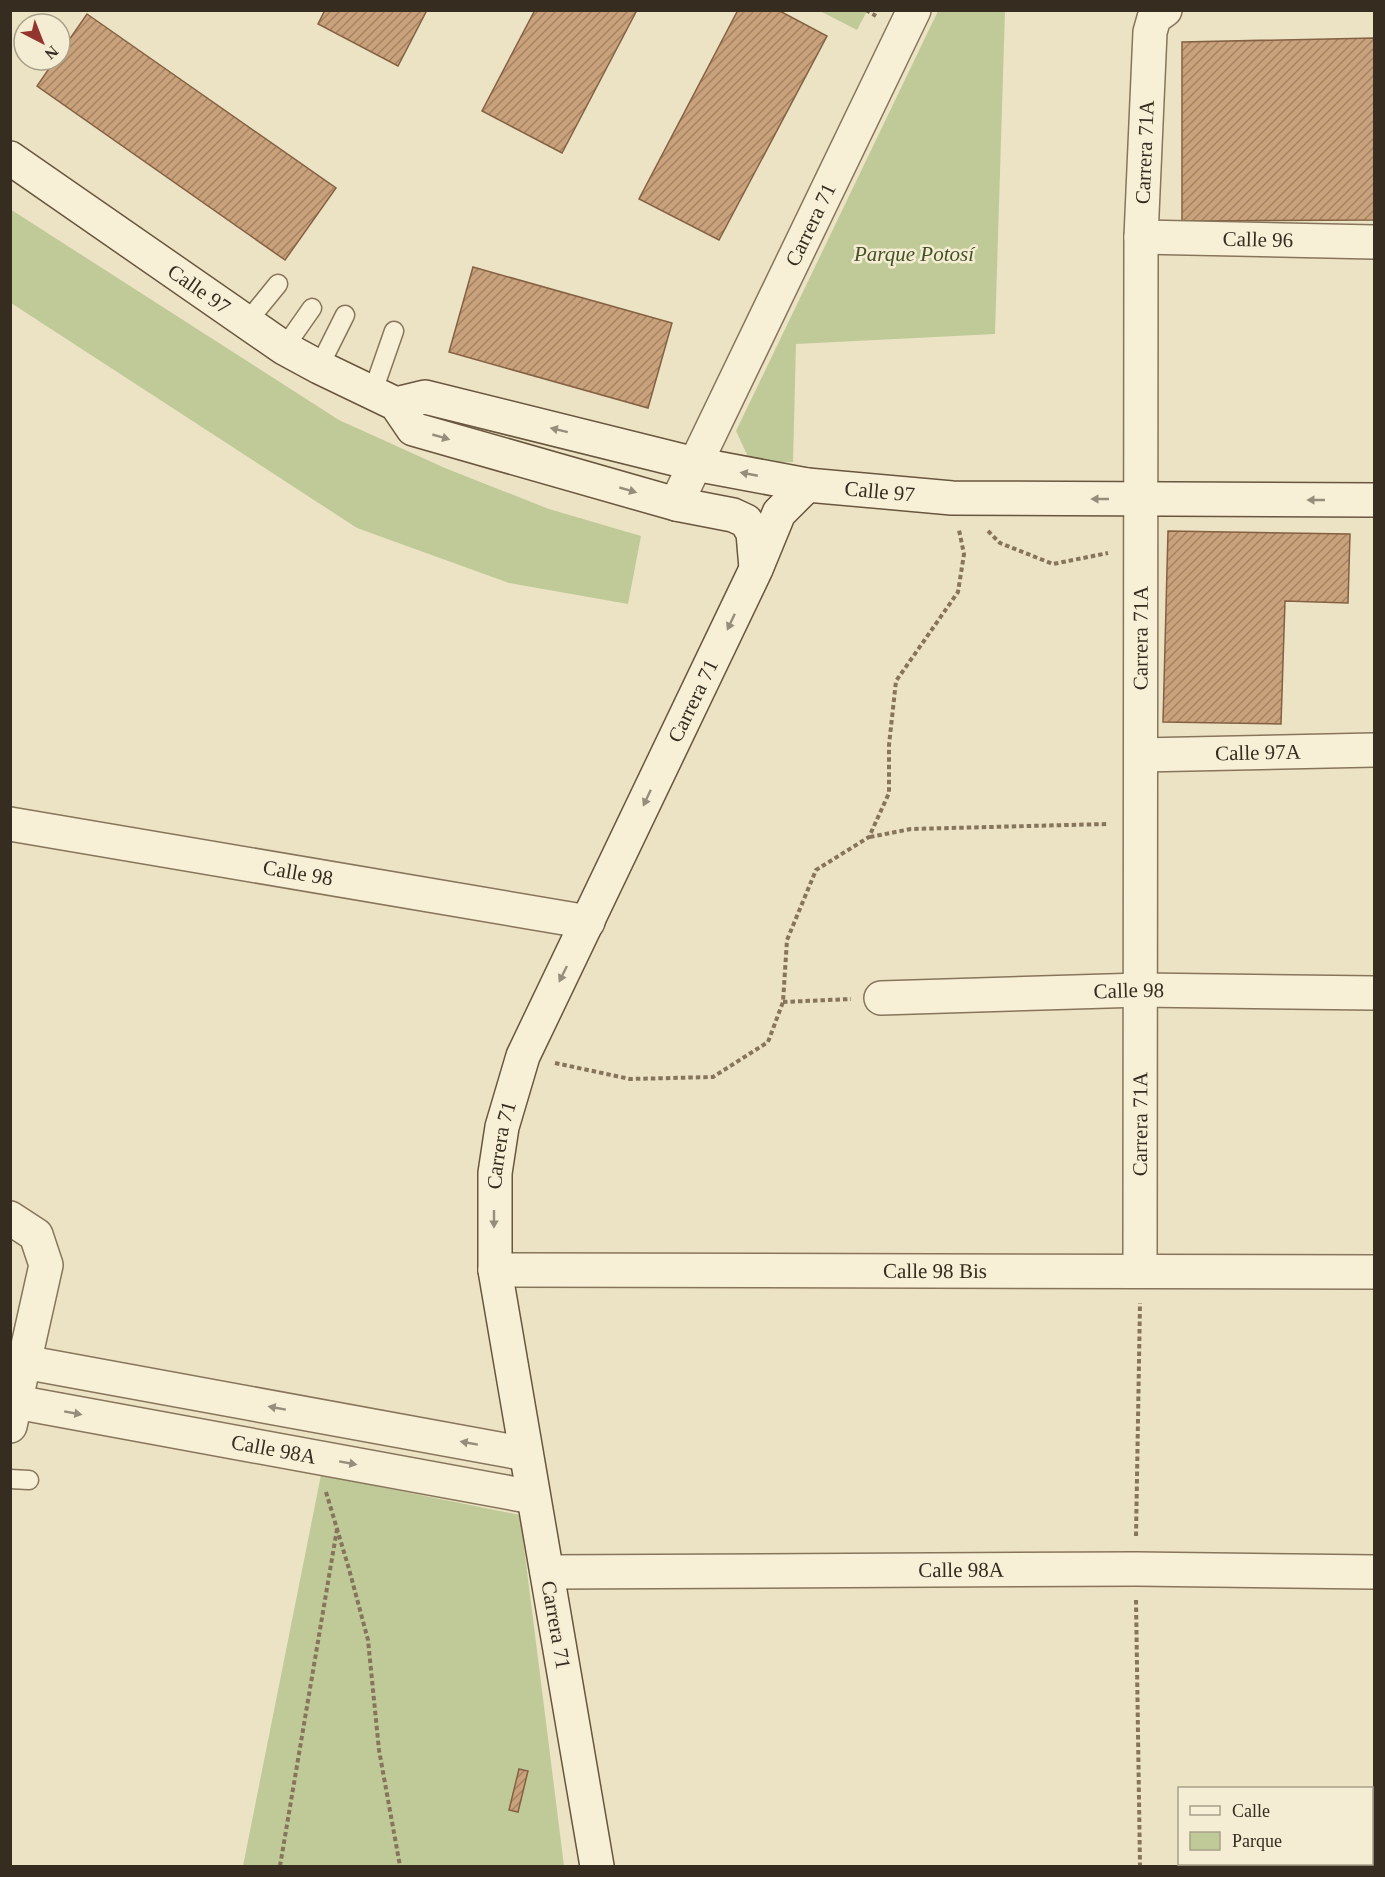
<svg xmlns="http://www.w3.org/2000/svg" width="1385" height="1877" font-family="Georgia,serif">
<defs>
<pattern id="building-hatch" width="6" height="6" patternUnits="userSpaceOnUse" patternTransform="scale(1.5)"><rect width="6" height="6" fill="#c9a17b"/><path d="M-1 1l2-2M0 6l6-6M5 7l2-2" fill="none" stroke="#a48364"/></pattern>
</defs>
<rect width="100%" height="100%" fill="#ece3c4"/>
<path fill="#c0ca98" d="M820,11h47l-10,19z
M938,11h67l-10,323 -199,10 -3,118 -42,1 -15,-32z
M10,209l329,211 106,48 104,41 92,27 -13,68 -119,-21 -152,-55 -346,-225z
M321,1475l199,40 44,351h-321z"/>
<path fill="url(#building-hatch)" stroke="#846142" stroke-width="1.5" d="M325,10h102l-29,56 -80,-42z
M535,10h102l-75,143 -80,-42z
M738,10h40l49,26 -108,204 -80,-41z
M87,14l249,174 -51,72 -248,-174 18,-26h5v-7z
M1374,38v182l-192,1v-179z
M473,267l199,56 -24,85 -199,-56z
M1168,531l182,3 -2,69 -63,-2 -4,123 -118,-2z
M519,1769l9,2 -10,41 -9,-2z"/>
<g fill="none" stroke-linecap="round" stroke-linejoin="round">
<defs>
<path id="lane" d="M247,322l31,-38
M284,348l28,-40
M319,367l26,-52
M372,394l22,-63
M10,1479l19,1"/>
<g id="street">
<path id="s1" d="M1141,237l233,5"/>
<path id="s2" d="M676,504l238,-494"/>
<path id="s3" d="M1141,755l233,-5"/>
<path id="s4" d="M10,824l578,98"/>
<path id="s5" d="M881,998l260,-8 233,3"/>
<path d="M10,1218l26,17 10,30 -36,161"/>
<path id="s6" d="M495,1270l879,2"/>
<path id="s7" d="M1140,1271l1,-1034 9,-205 4,-14 11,-8"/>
<path d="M24,1362l502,92"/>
<path id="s8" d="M16,1402l517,95"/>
<path id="s9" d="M547,1572l589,-3 238,3"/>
</g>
<g id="secondary">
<path id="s10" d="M10,158l274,190 35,19 77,37 17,25 263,75 57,11 13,6 7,12 3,35"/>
<path id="s11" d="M396,404l29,-7 270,67 112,21 145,13 422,2"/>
<path id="s12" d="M597,1866l-102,-596v-97l7,-46 21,-71 233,-487 23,-56 28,-28"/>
</g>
</defs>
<use href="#lane" stroke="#86755b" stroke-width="21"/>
<use href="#street" stroke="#86755b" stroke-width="36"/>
<use href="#secondary" stroke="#68563e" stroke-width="36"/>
<path stroke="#86755b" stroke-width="4" stroke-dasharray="4.5 3" stroke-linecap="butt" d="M866,10l10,6
M988,531l12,12 53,21 55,-11
M870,837l41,-8 196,-5
M783,1002l68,-3
M555,1063l75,16 83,-2 55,-35 15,-40 4,-62 29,-70 53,-33 20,-44v-48l7,-64 62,-89 6,-38 -5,-24
M326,1492l23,77 19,71 11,110 21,116
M1136,1536l4,-233
M1136,1600l4,266
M280,1866l57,-337"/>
<use href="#lane" stroke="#f7f0d7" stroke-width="18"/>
<use href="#street" stroke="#f7f0d7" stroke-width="33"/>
<use href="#secondary" stroke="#f7f0d7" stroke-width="33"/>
</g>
<defs><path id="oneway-solid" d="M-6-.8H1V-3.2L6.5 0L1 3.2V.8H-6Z" transform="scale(1.5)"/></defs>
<g fill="#968e7b">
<use href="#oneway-solid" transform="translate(559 430) rotate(-166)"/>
<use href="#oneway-solid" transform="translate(441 437) rotate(16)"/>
<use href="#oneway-solid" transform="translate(749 474) rotate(-169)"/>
<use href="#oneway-solid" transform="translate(628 490) rotate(16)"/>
<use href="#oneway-solid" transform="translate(1100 499) rotate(-180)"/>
<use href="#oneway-solid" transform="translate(1316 500) rotate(-180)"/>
<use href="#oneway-solid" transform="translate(731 622) rotate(115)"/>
<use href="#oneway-solid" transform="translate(647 798) rotate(115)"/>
<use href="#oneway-solid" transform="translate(563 974) rotate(116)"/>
<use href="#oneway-solid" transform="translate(494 1219) rotate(90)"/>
<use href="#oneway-solid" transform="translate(277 1408) rotate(-170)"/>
<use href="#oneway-solid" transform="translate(73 1413) rotate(10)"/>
<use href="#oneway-solid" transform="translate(469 1443) rotate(-170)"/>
<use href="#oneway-solid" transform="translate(348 1463) rotate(10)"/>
</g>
<g text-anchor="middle" stroke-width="5" stroke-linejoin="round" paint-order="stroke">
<g font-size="21" fill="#362c1f" stroke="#f4edd3">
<text dy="7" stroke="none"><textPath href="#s7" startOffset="1119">Carrera 71A</textPath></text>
<text dy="7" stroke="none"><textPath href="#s2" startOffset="310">Carrera 71</textPath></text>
<text dy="7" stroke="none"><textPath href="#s1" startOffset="117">Calle 96</textPath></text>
<text dy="7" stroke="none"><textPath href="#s10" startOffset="230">Calle 97</textPath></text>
<text dy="7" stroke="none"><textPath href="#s11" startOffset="495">Calle 97</textPath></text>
<text dy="7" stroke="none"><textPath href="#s7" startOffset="633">Carrera 71A</textPath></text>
<text dy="7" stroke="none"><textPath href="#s12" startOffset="1216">Carrera 71</textPath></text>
<text dy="7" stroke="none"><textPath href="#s3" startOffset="117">Calle 97A</textPath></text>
<text dy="7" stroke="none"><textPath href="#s4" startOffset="292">Calle 98</textPath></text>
<text dy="7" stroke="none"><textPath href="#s5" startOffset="248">Calle 98</textPath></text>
<text dy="7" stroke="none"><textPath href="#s7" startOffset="147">Carrera 71A</textPath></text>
<text dy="7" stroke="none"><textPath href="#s12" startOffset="730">Carrera 71</textPath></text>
<text dy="7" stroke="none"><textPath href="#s6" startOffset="440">Calle 98 Bis</textPath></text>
<text dy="7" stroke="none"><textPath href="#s8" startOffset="262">Calle 98A</textPath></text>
<text dy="7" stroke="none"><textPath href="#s9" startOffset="414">Calle 98A</textPath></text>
<text transform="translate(556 1625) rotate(80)" y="7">Carrera 71</text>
</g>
<g font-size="21" font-style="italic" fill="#445226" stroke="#f4edd3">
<text x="914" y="261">Parque Potosí</text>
</g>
</g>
<rect width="1385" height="1877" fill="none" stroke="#362c1f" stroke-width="24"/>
<rect x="1178" y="1787" width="195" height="78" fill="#f4edd3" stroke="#a8a08b" stroke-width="1.5"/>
<rect x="1190" y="1806" width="30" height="9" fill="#f7f0d7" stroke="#a8a08b" stroke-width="1.5"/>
<text x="1232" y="1817" font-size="18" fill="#362c1f">Calle</text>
<rect x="1190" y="1832" width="30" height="18" fill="#c0ca98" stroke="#a8a08b" stroke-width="1.5"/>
<text x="1232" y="1847" font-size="18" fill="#362c1f">Parque</text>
<g transform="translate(42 42) rotate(138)"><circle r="28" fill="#f4edd3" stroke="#a8a08b" stroke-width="1.5"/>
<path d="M0-4.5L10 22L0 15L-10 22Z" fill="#92352e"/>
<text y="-9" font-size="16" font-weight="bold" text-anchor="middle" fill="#362c1f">N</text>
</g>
</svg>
